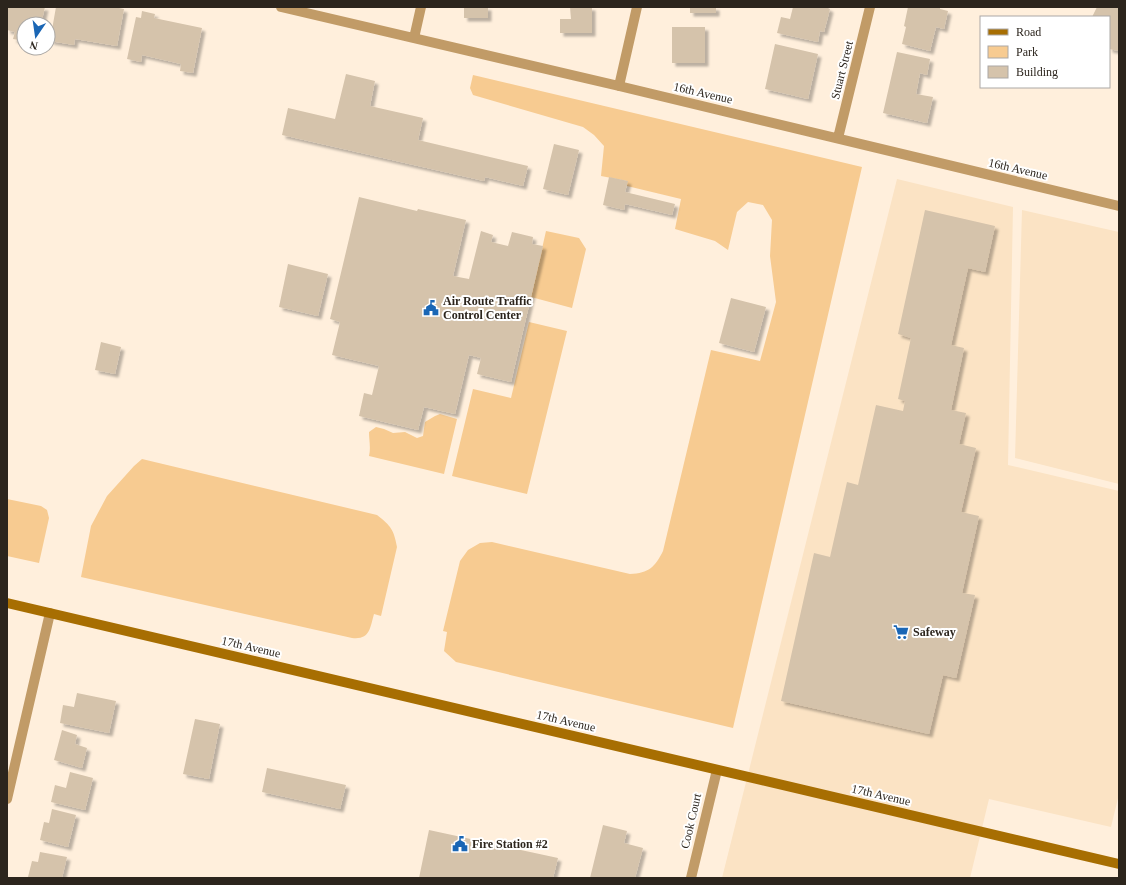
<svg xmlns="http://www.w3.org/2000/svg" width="1126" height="885" font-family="'Times New Roman',serif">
<defs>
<filter id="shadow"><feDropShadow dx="3.5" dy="3.5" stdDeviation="1" flood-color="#0004"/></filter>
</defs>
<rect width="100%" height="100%" fill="#ffefdc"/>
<path fill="#fbe3c4" d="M897,179l116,28 -5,258 111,26v303l-8,33 -122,-28 -19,79h-248z
M1022,210l97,22v252l-104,-26z"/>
<path fill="#f7cb91" d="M473,75l389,92 -129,561 -277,-66 -12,-11 3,-19 -4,-1 17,-70 8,-11 12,-7 12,-1 138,32c19,-1 25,-7 33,-23l48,-201 49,11 16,-59 -6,-46 2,-36 -9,-15 -15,-3 -11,10 -9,38 -13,-9 -40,-12 6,-30 -54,-13v-5l-26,-5 3,-30 -10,-11 -11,-8 -110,-32 -3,-7z
M546,231l33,7 7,11 -14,59 -41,-11z
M529,322l38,9 -40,163 -75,-18 21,-87 38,9z
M440,414l17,5 -13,55 -75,-18c2,-8 0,-16 0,-24l7,-5 8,2 9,4 12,-1 12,6 6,-2 2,-14 10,-6z
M142,459l235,56c14,11 17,15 20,32l-16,69 -7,-2c-4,14 -4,26 -22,24l-271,-61 10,-51 16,-30 27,-30z
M7,499l34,7 6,4 2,8 -10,45 -32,-7z"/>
<path fill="#d5c3ab" filter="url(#shadow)" d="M7,7h38l-4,17h-17v17l-11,-2 2,-7 -8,-2z
M56,7h58l10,2 -7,37 -42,-7 -1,6 -24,-4z
M464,7h24v11h-24z
M570,7h22v26h-32v-14h11z
M690,7h26v6h-26z
M793,7h33l4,2 -6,23 -4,-1 -2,11 -41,-9 4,-16 9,2z
M908,7h32v2l8,2 -4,18 -8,-2 -6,24 -28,-7 4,-17 -2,-1z
M1097,7h22v44l-10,-2v-32h-17z
M142,11l13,3 -1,4 48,10 -9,45 -13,-2 1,-7 -39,-9 -1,7 -14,-3 9,-42 5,1z
M672,27h33v36h-33z
M775,44l43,10 -10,45 -43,-10z
M897,52l33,7 -3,16 -7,-2 -4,21 17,3 -6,26 -44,-10z
M346,74l29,7 -5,25 53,12 -5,22 110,26 -5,20 -38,-9 -1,4 -202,-46 6,-27 47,11z
M554,144l25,6 -11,45 -25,-6z
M609,177l19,4 -3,11 50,12 -3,11 -47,-11 -1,6 -21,-5z
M359,197l58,14 1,-2 48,11 -13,56 16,3 12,-48 12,4 -2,7 17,4 4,-14 21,5 -1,7 11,2 -32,136 -34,-8 4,-16 -12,-3 -14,59 -31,-7 -6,23 -59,-14 5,-23 8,2 7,-29 -47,-11 8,-33 -10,-3z
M925,210l70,16 -10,46 -17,-4 -17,77 13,3 -13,62 15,3 -7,31 17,4 -15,64 18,4 -17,77 13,2 -19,83 -13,-3 -14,59 -148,-33 33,-148 16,4 17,-75 11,3 18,-80 27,6 2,-10 -7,-2 13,-61 -13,-4z
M288,264l40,10 -10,42 -39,-9z
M731,298l35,9 -12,45 -35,-9z
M101,342l20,5 -6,27 -20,-4z
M77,693l39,8 -7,32 -49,-10 3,-18 11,2z
M195,719l25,5 -11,55 -26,-5z
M62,730l15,5 -2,9 12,4 -5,20 -28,-8z
M267,768l79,17 -6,24 -78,-17z
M70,772l23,6 -8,32 -34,-8 4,-17 11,3z
M52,809l24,6 -8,32 -28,-7 4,-18 5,1z
M603,825l24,6 -3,12 19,5 -8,30h-45z
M429,830l129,28 -5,20h-134z
M40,852l27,5 -5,21h-27l-7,-1 4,-16 6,1z"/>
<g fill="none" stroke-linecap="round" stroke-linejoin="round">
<path stroke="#c19b67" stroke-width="10" d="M281,7l338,79 500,120
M414,38l7,-31
M619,86l18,-79
M838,138l32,-131
M7,799l43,-186
M691,878l26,-108"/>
<path stroke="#a76e02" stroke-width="10" d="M7,603l1112,261"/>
</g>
<defs>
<symbol id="civic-bare" viewBox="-9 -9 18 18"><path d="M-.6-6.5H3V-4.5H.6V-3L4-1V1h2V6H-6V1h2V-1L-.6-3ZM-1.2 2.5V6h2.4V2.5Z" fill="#1a66b5" stroke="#fff" stroke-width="2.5" paint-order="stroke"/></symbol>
<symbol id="supermarket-bare" viewBox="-9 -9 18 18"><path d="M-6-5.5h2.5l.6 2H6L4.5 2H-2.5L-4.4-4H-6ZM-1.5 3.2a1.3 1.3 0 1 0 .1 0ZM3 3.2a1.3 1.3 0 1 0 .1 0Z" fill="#1a66b5" stroke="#fff" stroke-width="2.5" paint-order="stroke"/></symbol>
</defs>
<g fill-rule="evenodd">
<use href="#civic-bare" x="420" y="297" width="22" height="22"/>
<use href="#supermarket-bare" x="890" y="621" width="22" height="22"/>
<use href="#civic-bare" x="449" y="833" width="22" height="22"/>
</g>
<g text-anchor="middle" stroke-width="4" stroke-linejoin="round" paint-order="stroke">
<g font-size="12" fill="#2c251d" stroke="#fff">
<text transform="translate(842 70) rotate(-76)" y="4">Stuart Street</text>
<text transform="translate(703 93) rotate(13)" y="4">16th Avenue</text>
<text transform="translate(1018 169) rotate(13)" y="4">16th Avenue</text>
<text transform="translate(251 647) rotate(13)" y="4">17th Avenue</text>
<text transform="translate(566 721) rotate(13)" y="4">17th Avenue</text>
<text transform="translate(881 795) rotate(13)" y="4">17th Avenue</text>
<text transform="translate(691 821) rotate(-77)" y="4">Cook Court</text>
</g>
<g font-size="12" font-weight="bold" fill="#2c251d" stroke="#fff" text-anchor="start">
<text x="443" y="305">Air Route Traffic<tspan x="443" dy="14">Control Center</tspan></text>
<text x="913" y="636">Safeway</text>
<text x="472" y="848">Fire Station #2</text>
</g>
</g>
<rect width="1126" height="885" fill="none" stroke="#2c251d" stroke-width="16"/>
<rect x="980" y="16" width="130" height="72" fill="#ffffff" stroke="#aba8a5"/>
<rect x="988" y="29" width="20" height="6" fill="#a76e02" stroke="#aba8a5"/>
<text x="1016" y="36" font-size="12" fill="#2c251d">Road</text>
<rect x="988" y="46" width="20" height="12" fill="#f7cb91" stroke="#aba8a5"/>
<text x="1016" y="56" font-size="12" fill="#2c251d">Park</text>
<rect x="988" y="66" width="20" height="12" fill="#d5c3ab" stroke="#aba8a5"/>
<text x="1016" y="76" font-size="12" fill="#2c251d">Building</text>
<g transform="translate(36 36) rotate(193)"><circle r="19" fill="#ffffff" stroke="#aba8a5"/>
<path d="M0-3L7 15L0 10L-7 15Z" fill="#1a66b5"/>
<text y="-6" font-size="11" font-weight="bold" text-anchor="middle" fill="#2c251d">N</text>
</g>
</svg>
